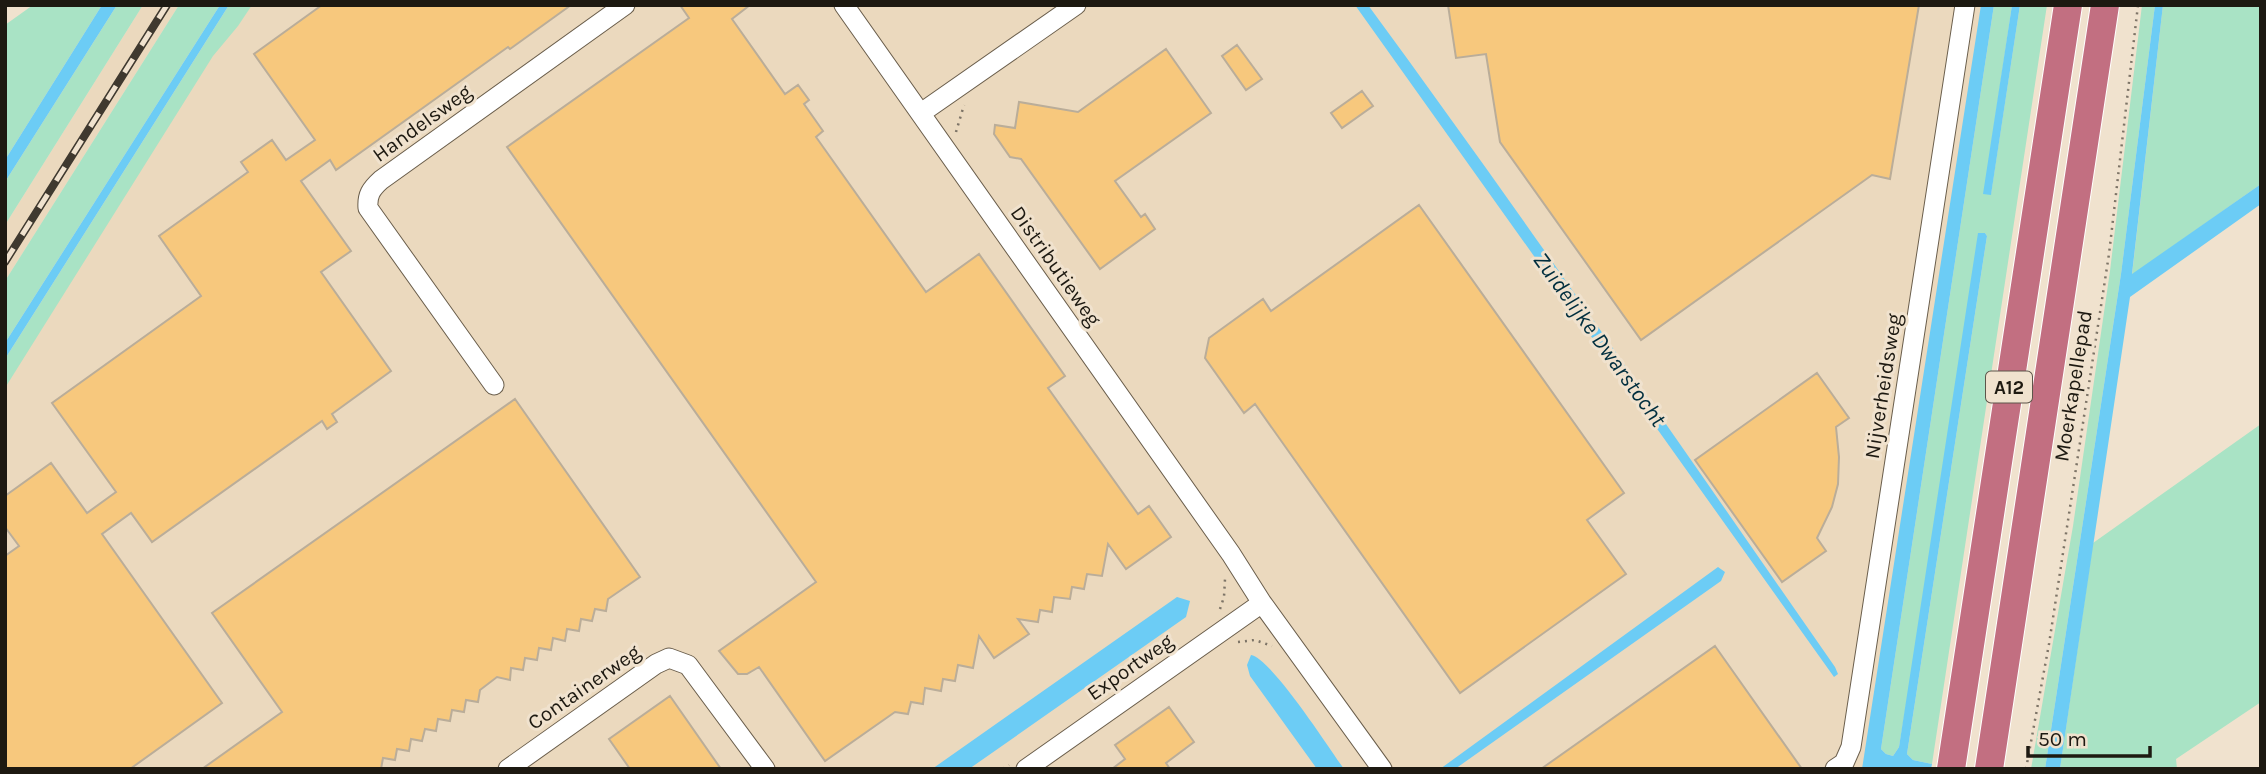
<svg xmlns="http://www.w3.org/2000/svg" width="2266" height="774" font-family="Karla,sans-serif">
<rect width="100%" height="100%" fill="#f0e2ce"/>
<path fill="#ebd9be" d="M143,5h36l-174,276v-56z
M231,5h1761l-115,764h-1872v-400z"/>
<path fill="#a9e3c5" d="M33,5h69l-97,155v-135z
M117,5h26l-138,220v-43z
M179,5h41l-215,338v-62z
M229,5h23l-14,21 -25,30 -208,332v-29z
M1994,5h18l-28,189h7l29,-189h27l-115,759 -19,-4 -6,-6 80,-518 -2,-3 -86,514 -6,9 -7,-2 -5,-5z
M2142,5h13l-34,269 -76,495h-14l42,-243 37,-255z
M2163,5h98v179l-129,91z
M2261,424v278l-85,57 1,10h-117l33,-226z"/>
<path fill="#6cccf5" d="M102,5h15l-112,177v-22z
M220,5h9l-224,354v-16z
M1355,5h13c160,218 313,441 467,662l3,7 -4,3z
M1981,5h13l-113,744 5,5 7,2 6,-9 79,-514h7l2,3 -80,518 6,6 19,4 -1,5h-69z
M2012,5h8l-29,190 -8,-1z
M2155,5h8l-31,269 129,-90v20l-131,93 -70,472h-15l76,-495z
M1718,567l7,5 -4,9 -266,188h-15z
M1177,597l13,4 -4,16 -217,152h-37z
M1251,655c20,3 78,93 93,114h-27l-67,-93 -3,-11z"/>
<path fill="#f7c87d" stroke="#baad99" stroke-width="2" d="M322,5h249l-61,44 -2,-2 -172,123 -6,-10 -29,21 50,70 -30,21 70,99 -59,43 5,8 -10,7 -5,-8 -170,121 -21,-29 -29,21 120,169 -92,66h-125v-213l14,-10 -14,-19v-31l46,-33 36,50 29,-21 -64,-89 149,-107 -42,-60 89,-64 -7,-10 31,-22 14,20 29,-20 -61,-86z
M680,5h70l-18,14 53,75 13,-9 11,15 -5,4 19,27 -7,6 110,155 53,-38 86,122 -17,12 90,126 11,-8 22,31 -45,32 -18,-25 -6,32 -15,-2 -3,15 -12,-2 -2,12 -16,-2 -2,15 -12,-2 -2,12 -20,-3 11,15 -35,24 -15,-22 -6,32 -15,-3 -3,16 -12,-2 -2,12 -16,-3 -2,16 -12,-2 -3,12 -13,-2 -70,49 -66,-94 -12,7h-9l-19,-23 97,-69 -309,-435 182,-129z
M1448,5h471l-29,174 -18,-4 -231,165 -141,-198 -14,-88 -30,4z
M1237,45l25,34 -16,11 -24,-34z
M1166,49l45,64 -96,68 26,36 4,-3 10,15 -55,40 -79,-110 -11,-2 -16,-23 1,-9 20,3 4,-26 59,10z
M1362,91l11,15 -31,22 -11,-15z
M1419,205l205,288 -37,27 39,54 -166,119 -205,-289 -11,9 -39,-55 4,-20 54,-39 8,12z
M1817,373l32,45 -13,9 3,30 -1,27 -6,23 -15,31 9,13 -44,31 -87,-122z
M515,399l125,178 -32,22 -2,12 -11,-2 -3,12 -11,-2 -2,12 -12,-2 -2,12 -12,-3 -2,12 -12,-2 -2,12 -12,-2 -2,12 -12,-2 -1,12 -13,-3 -17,13 -2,12 -12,-2 -2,12 -12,-2 -2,11 -12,-2 -2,12 -11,-2 -3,12 -11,-2 -2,12 -12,-2 -2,11 -12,-2 -2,11h-179l80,-57 -70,-99z
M1715,646l87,123h-261z
M670,696l51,73h-91l-21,-30z
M1169,707l25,35 -28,21 4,6h-58l13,-10 -10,-14z"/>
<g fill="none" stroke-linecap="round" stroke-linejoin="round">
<defs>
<path id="minor" d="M844,5l387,549 31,49 120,166
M921,113l155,-108
M494,385l-126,-177c-1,-13 3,-19 13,-28l244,-175
M508,769l148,-105 13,-6 19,7 77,104
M1026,769l236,-166
M1835,769l9,-6 7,-16 114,-742"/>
<path id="highway" d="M1951,769l117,-764
M1989,769l116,-764"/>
</defs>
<use href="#minor" stroke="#6a5e4c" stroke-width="21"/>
<use href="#highway" stroke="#fff" stroke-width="30"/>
<path stroke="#7d7467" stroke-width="2.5" stroke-dasharray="2 5" stroke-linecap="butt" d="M956,132l8,-27
M1220,609l4,-12 1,-18
M1238,642l17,-2 17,6
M1003,769l6,-4
M2026,769l23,-125 60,-390 29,-249"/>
<use href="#minor" stroke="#fff" stroke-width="19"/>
<use href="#highway" stroke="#c26f81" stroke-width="28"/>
<defs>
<path id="rail" d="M5,262l162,-257"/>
</defs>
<use href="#rail" stroke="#3f392f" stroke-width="8"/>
<use href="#rail" stroke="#f0e2ce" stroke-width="5" stroke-dasharray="16" stroke-linecap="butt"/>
</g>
<g text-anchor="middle" stroke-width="6" stroke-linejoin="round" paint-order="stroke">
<rect fill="#f0e2ce" stroke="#5c554a" stroke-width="2" x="1986" y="371.5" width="46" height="31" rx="5"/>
<g font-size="19" font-weight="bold" fill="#1d1911">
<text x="2009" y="394">A12</text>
</g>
<g font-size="21" fill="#1d1911" stroke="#f0e2ce">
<text transform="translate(422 123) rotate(-36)" y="7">Handelsweg</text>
<text transform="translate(1056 266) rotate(55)" y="7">Distributieweg</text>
<text transform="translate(1883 386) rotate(-81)" y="7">Nijverheidsweg</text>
<text transform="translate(2073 386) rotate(-81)" y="7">Moerkapellepad</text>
<text transform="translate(1130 667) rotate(-35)" y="7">Exportweg</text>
<text transform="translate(584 687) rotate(-35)" y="7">Containerweg</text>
</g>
<g font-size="23" font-style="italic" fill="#002e3e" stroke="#f0e2ce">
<text transform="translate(1600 339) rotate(54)" y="8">Zuidelijke Dwarstocht</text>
</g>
</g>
<rect width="2266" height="774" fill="none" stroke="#1d1911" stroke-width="14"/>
<path d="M2028 746v10h122v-10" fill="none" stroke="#1d1911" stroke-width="3.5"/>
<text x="2038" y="746" font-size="21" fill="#1d1911" stroke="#f0e2ce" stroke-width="5" paint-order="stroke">50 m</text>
</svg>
